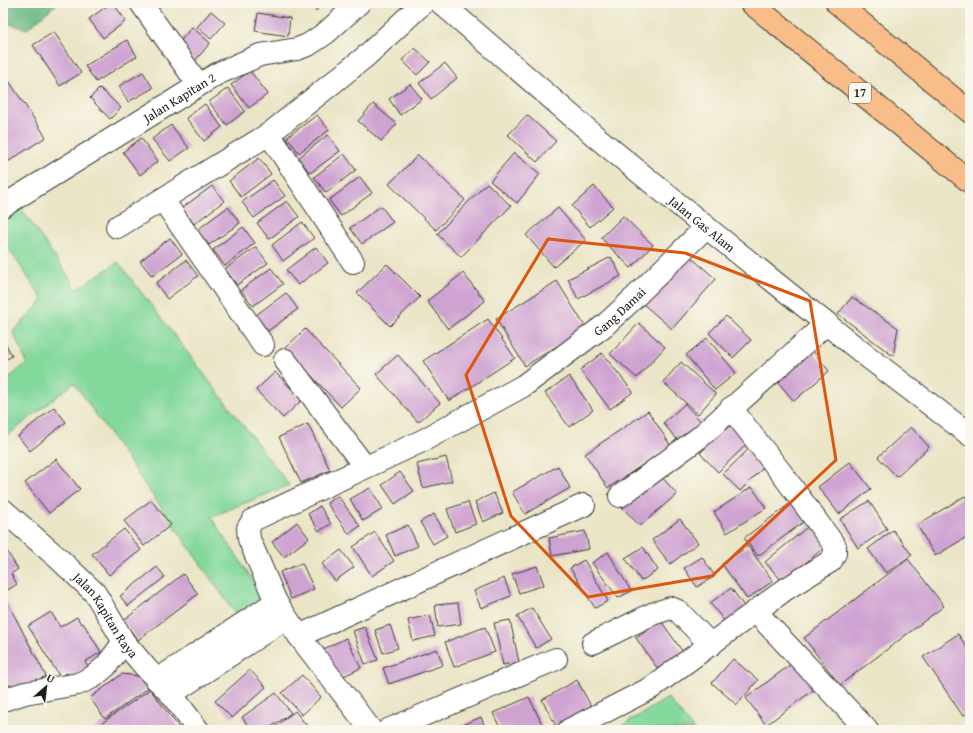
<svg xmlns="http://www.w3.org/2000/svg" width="973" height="733" font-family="'Gentium Book Plus',serif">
<rect width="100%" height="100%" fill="#fbf7ec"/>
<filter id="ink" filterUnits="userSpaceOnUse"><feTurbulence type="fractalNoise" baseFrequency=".025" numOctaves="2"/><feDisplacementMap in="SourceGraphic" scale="8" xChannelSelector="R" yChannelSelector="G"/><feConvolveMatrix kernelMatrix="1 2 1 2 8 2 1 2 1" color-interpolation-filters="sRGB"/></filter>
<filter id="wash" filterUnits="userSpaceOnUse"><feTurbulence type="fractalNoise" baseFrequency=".012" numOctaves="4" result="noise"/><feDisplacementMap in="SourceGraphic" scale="16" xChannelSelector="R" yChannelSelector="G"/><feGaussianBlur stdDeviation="0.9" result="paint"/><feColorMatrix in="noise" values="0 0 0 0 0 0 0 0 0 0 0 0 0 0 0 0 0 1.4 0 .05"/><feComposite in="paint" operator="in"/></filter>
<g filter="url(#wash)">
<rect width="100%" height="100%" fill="#eae5c6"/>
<path fill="#83d89c" stroke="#507a5c" d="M21,208l56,81 41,-27 171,223 -78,32 53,80 -27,19 -163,-233 -71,56v-56l24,-20 -14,-31 30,-32 -40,-60v-20z
M668,698l26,32h-79z"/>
<path fill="#6ab884" stroke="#436a50" d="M3,3h55l-31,26 -18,-5 -6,-9z"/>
<g id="blocks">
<path fill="#cea2d1" d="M111,3h2l13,18 -23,17 -14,-19z
M307,3h16l-7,8z
M211,11l14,12 -14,16 -14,-12z
M258,13l32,5 -2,18 -33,-5z
M192,27l18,16 -15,18 -18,-16z
M54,32l27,41 -21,13 -27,-41z
M127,40l10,16 -41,26 -11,-16z
M415,48l15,14 -13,13 -15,-15z
M445,63l12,15 -26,21 -12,-16z
M250,71l18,23 -19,14 -18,-23z
M143,72l10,16 -25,14 -9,-16z
M9,81l37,56 -43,28v-80z
M410,84l12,15 -22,16 -11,-16z
M100,88l21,20 -11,11 -20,-21z
M228,88l17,23 -18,14 -18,-23z
M205,104l17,23 -18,14 -18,-23z
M373,104l24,20 -16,17 -23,-20z
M317,115l12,15 -30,23 -12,-16z
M527,115l29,26 -19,21 -29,-27z
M171,125l18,23 -19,13 -18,-22z
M328,135l12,16 -30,22 -12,-15z
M141,138l17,23 -18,14 -17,-23z
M514,153l26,21 -23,29 -27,-22z
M344,154l12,16 -30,23 -12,-16z
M418,155l47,45 -29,30 -47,-46z
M259,158l12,16 -30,23 -12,-16z
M360,177l12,16 -31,23 -12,-16z
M273,180l12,16 -31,22 -12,-16z
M487,183l24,23 -50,51 -24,-23z
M212,186l12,15 -30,23 -12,-16z
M594,186l19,21 -23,20 -18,-21z
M287,201l12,16 -30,22 -12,-16z
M381,206l12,16 -31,22 -12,-16z
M228,207l12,16 -31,22 -12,-15z
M558,208l28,32 -32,27 -28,-32z
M623,216l30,29 -22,23 -30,-30z
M302,222l12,16 -31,23 -11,-16z
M243,227l12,16 -30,23 -12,-16z
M170,238l12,16 -30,22 -12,-15z
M256,247l12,16 -31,22 -12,-16z
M316,247l12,16 -30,22 -12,-15z
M686,253l30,26 -44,50 -30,-26z
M611,257l10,19 -43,23 -10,-20z
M186,260l12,16 -31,23 -11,-16z
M387,264l33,33 -30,29 -33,-33z
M271,268l12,16 -30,22 -12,-16z
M463,273l22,28 -37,28 -21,-28z
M557,281l29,47 -61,38 -29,-47z
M286,293l12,16 -30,22 -12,-16z
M852,297l46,31 -5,28 -55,-42z
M726,316l25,24 -18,18 -24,-25z
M488,319l27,39 -66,43 -26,-40z
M639,323l26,24 -28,31 -27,-24z
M305,329l56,59 -20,19 -56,-59z
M707,338l29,35 -21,17 -29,-35z
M3,339l9,17 -9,5z
M813,351l16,20 -35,30 -17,-20z
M602,353l31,39 -23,17 -30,-39z
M398,355l42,48 -22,19 -42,-48z
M681,362l35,32 -18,20 -35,-32z
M275,372l27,28 -19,18 -27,-28z
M569,376l24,34 -24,17 -24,-34z
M685,404l19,21 -22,20 -19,-22z
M54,407l12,15 -36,29 -12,-15z
M648,411l23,35 -63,42 -23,-34z
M732,422l18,19 -32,31 -18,-19z
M308,424l22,46 -29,13 -22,-46z
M911,427l18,20 -32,30 -19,-20z
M755,443l16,17 -31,31 -17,-17z
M446,457l6,24 -29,7 -6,-24z
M56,459l24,30 -31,24 -24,-30z
M850,462l21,27 -32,25 -21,-27z
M558,466l12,22 -45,26 -13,-22z
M400,472l14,19 -19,13 -13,-19z
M659,474l18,20 -37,32 -18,-19z
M752,487l14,21 -39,25 -13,-21z
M370,488l13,21 -20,12 -13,-22z
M494,493l9,20 -20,9 -8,-20z
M338,496l22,30 -11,8 -22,-31z
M965,496l5,7v32l-35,21 -18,-31z
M796,499l14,18 -52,39 -14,-18z
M151,500l20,25 -27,21 -20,-25z
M869,501l18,28 -29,19 -18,-29z
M468,502l8,22 -21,8 -8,-23z
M320,506l11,18 -12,7 -11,-17z
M434,514l13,22 -14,8 -13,-22z
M680,519l18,24 -28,21 -18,-24z
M297,522l12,16 -25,19 -12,-15z
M811,524l17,20 -45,38 -18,-20z
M408,525l10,21 -23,10 -9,-21z
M124,529l17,21 -32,25 -17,-21z
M893,530l19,25 -26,18 -18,-24z
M585,531l4,18 -37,7 -3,-18z
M375,532l19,29 -22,15 -19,-29z
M3,545l15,24 -7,5 6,10 -14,9z
M748,546l25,35 -26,18 -25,-35z
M643,547l15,23 -17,11 -16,-23z
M341,550l13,17 -19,14 -13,-17z
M608,552l23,39 -13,7 -26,-35z
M702,557l13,19 -18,11 -13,-19z
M908,559l36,47 -104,79 -36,-47z
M584,560l24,41 -13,7 -25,-40z
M302,563l12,26 -23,10 -11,-27z
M537,566l7,19 -25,8 -7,-19z
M157,567l8,10 -37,29 -8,-10z
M183,574l15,20 -60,46 -15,-19z
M504,578l7,18 -30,12 -7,-17z
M731,588l15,21 -20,14 -16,-20z
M4,596l42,80 -20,10 -15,3 -8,-15z
M458,603l3,21 -23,3 -3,-22z
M532,608l19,31 -15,9 -19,-32z
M51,612l9,15 17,-10 4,7 2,-1 18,29 -16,10 3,5 -18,11 -3,-5 -7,4 -32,-51z
M430,615l5,21 -22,5 -5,-21z
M510,620l9,42 -16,3 -9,-42z
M661,621l24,34 -25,17 -24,-34z
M390,625l8,23 -15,5 -8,-23z
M365,627l13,33 -13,4 -12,-33z
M485,627l10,25 -41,15 -9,-25z
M958,634l12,18v59l-7,5 -40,-59z
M346,638l15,30 -26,12 -15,-29z
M437,649l6,16 -54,19 -6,-16z
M733,659l25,21 -21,25 -25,-22z
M795,661l21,27 -50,37 -20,-27z
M250,670l16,17 -34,31 -17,-17z
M122,674l17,2 9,12 -43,31 -15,-21z
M302,675l19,22 -19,18 -20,-22z
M577,680l15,28 -35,20 -15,-28z
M150,689l31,41h-89l43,-30z
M276,693l15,20 -24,17h-16l-9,-13z
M529,697l13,27 -12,6h-29l-8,-17z
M295,711l15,19h-39l23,-18z
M481,717l5,13h-35z"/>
</g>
</g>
<g filter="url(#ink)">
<use href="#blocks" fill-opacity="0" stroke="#3b3a36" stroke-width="1"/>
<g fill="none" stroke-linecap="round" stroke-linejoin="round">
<defs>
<g id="minor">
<path d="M141,3l57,81"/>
<path d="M269,134l84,128"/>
<path d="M163,200l100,145"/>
<path id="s1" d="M3,206l214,-132 43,-19 37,-6 11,-4 18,-12 33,-30"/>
<path d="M117,227l152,-93 96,-77 58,-54"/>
<path d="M285,360l80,107"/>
<path d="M620,496l80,-59 127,-114"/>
<path d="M756,612l111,118"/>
<path d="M299,636l285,-131"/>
<path d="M593,643l59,-29 19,-6 7,3 33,34"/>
<path d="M157,680l119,-78"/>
<path d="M171,694l115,-76"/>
<path d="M3,700l22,-7 53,-9 15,-7 13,-11 18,-24"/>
<path id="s2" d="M371,730l-72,-94 -23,-34 -27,-63 -1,-11 5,-8 169,-79 101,-55 82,-61 28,-26 73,-72"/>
<path d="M388,730l168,-71"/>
<path d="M569,730l82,-42 135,-99 45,-28 4,-8v-7l-52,-71 -52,-67"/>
</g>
<g id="tertiary">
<path id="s3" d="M441,3l154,133 111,91 158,127 106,81"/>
<path id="s4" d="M3,510l56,49 36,34 29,49 22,26 25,26 27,36"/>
</g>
<path id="motorway" d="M751,3l219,179
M837,3l133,109"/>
</defs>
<use href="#minor" stroke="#3b3a36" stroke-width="24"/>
<use href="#tertiary" stroke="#3b3a36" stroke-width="24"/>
<use href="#motorway" stroke="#3b3a36" stroke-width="24"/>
<use href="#minor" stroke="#fff" stroke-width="22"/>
<use href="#tertiary" stroke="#fff" stroke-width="22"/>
<use href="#motorway" stroke="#f8bd89" stroke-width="22"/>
</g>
</g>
<path fill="none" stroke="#de560d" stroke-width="3" stroke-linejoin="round" d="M548,239l137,14 125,48 26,159 -124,116 -124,21 -77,-81 -45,-141z"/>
<g text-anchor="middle" stroke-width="3" stroke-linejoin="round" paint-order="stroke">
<rect fill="#fbf7ec" stroke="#5f5e5a" stroke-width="1" x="849" y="83" width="22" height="20" rx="3"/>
<g font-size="12" font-weight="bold" fill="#1c1c1c">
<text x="860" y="97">17</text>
</g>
<g font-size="13" fill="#1c1c1c" stroke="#fbf7ec">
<text dy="5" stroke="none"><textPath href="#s1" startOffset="207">Jalan Kapitan 2</textPath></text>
<text dy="5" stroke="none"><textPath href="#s3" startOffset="342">Jalan Gas Alam</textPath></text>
<text dy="5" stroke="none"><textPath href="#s2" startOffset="672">Gang Damai</textPath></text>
<text dy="5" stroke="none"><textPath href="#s4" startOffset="148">Jalan Kapitan Raya</textPath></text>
</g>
</g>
<rect width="973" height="733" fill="none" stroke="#fbf7ec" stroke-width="16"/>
<g transform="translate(46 687) rotate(28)" stroke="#fbf7ec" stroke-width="3" paint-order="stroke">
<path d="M0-3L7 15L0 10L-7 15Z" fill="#1c1c1c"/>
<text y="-6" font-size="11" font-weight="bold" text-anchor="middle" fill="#1c1c1c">U</text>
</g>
</svg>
